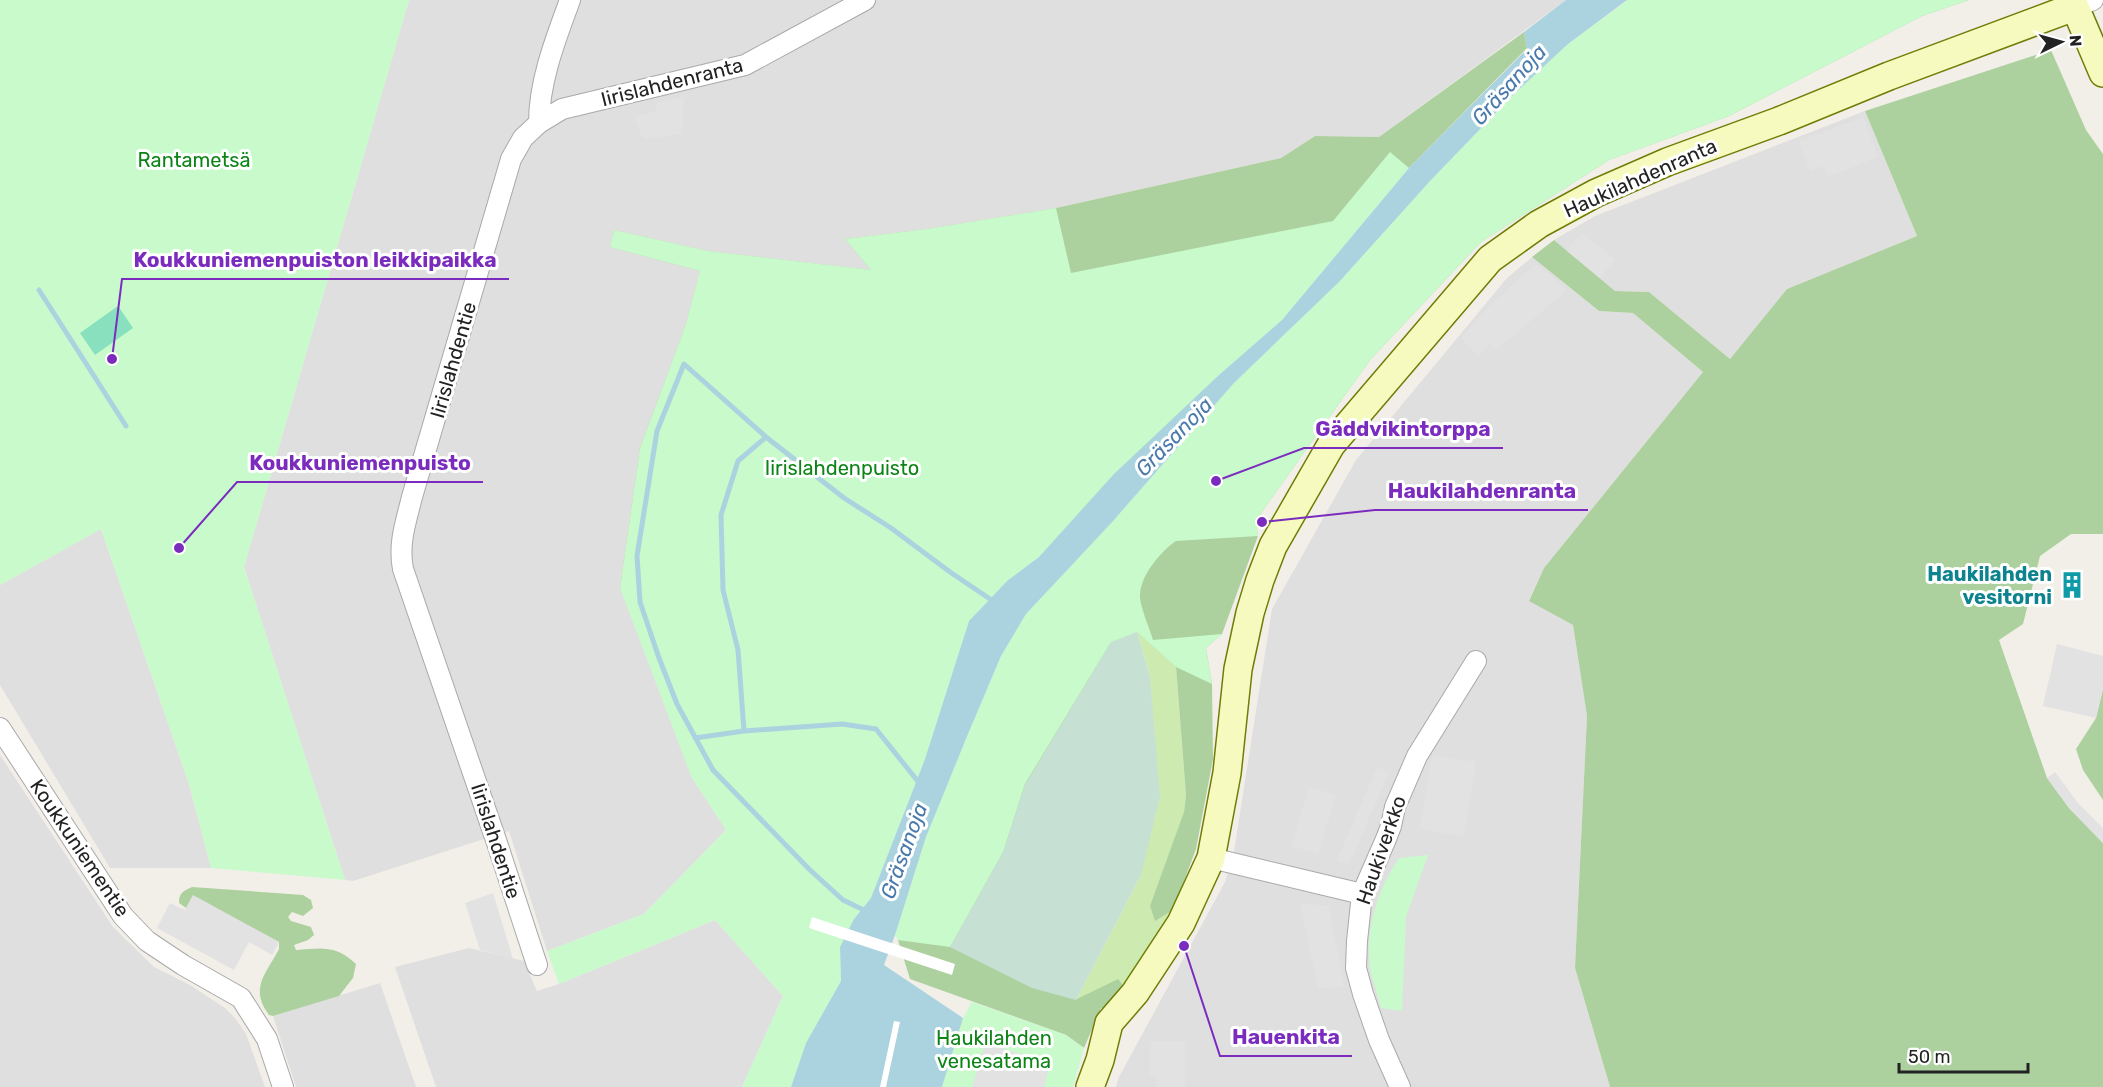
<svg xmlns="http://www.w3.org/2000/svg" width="2103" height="1087" font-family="Rubik,sans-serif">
<rect width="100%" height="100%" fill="#f2efe9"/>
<path fill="#e0dfdf" d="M409,0h1157l-187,137 -64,-1 -34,22 -225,50 -129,21 -82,10 27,31 -164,-19 -94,-21 -4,17 90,23 -14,54 5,452 35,54 -82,84 -97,37 -38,-120 -156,50 -8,-1 -101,-313z
M1865,111l52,125 -130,53 -57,70 -81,-67 -34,-1 -61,-51 41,-24z
M1532,257l67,54 34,2 70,59 -159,196 -15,32 44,25 14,91 -12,252 35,119h-494l3,-10 106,-195 9,-31 38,-242 84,-149 151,-182z
M101,529l88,255 22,84h-101l-110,-183v-100z
M0,755l113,172 41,40 36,18 35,23 10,10 11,16 19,53h-265z
M715,920l68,76 -41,91h-306l-41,-120 74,-19 55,13 13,30 22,-7z
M380,983l36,104h-120l-23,-71z"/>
<path fill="#cdebb0" d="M1137,632l39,35 10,128 -13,115 -47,79 -50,11 65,-125 9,-198z"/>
<path fill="#add19e" d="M1628,0h341l-47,16 -193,100 -120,44 -128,82 -111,118 -114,160 2,16 -36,98 -16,14 6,36 1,75 -17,90 -23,61 -18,11 -5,-15 34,-94 2,-17 -10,-128 -39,-35 -26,10 -36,358 43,-21 8,10 -19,23 -6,-4 -17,40 -18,-13 -156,-56 -12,-39 54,-101 100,-252 61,-66z
M1524,32l3,16 -118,120 -697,548 -92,-128 20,-140 46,-124 14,-53 -90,-24 4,-17 94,21 163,19 -26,-31 82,-10 129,-21 225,-50 34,-22 64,1z
M2051,50l35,80 17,24v380h-32l-31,22 -17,68 -24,16 48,138 22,30 34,35v244h-493l-35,-119 12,-252 -14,-91 -44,-24 15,-33 159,-196 -70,-59 -34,-2 -67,-54 22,-17 61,51 34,1 81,67 57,-70 130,-53 -52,-125z
M2103,689v111l-20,-30 -7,-21 20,-31z
M192,887l111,8 8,5 2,8 -10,8 -11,-4 -4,5 3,4 20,6 3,8 -6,5 -14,5 2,5c26,-2 40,-5 60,14l-3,14 -14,18 -66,20 -4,-1c-20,-27 -3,-41 10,-66v-7l-86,-46 -7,12 -7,-5c0,-10 4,-12 13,-16z"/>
<path fill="#c6e0d4" d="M1137,632l13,45 10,120 -19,78 -65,125 -44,-12 -82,-41 53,-95 22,-67 86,-143z"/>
<path fill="#c8facc" d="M0,0h409l-165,567 101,313 -134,-12 -22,-84 -88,-255 -101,56z
M1628,0h341l-47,16 -193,100 -120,44 -128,82 -111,118 -114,160 2,16 -82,5c-15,10 -35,34 -36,53 -1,11 10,35 13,46l69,-6 -16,14 6,36 -36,-17 -39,-35 -26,10 -86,142 -22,68 -53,95 -52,-7 -3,-5 31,-98 42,-103 33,-78 25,-42 87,-93 121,-138 105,-101 92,-102 81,-84 56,-52z
M1390,152l19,16 -127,152 -63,55 -180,182 -32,24 -38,40 -44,138 -54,139 -17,21 -14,28 1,34 -35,62 -15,44h-49l41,-91 -68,-76 -156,64 -12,-33 97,-37 82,-84 -35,-54 -71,-188 20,-140 46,-124 14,-53 -90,-24 4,-17 94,21 163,19 -26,-31 82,-10 129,-21 15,65 262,-52z
M1428,855l-22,62 -4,94 -21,-3c-3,-14 -9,-27 -11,-41 -5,-38 8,-78 29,-109z
M972,1002l94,33 18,13 -11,39h-131l21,-69z"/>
<path fill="#88e0be" d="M118,306l15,22 -38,27 -15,-22z"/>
<path fill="#e2e2e2" d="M684,97l-2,37 -39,5 -9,-22 23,-6 -1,-8z
M1863,117l15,40 -51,20 -4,-11 -13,5 -11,-30z
M1582,233l33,27 -15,18 -33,-27z
M1536,264l31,26 -71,60 -7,-6 -11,12 -17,-18 25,-29z
M2057,644l46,12v33l-7,29 -53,-12z
M1432,755l44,7 -12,74 -44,-7z
M1377,767l12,5 -40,93 -12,-5z
M2055,772l23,31 25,25v15l-34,-35 -22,-30z
M1309,787l27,8 -18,59 -27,-8z
M493,893l20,66 -33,-9 -15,-47z
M193,895l86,47 -7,13 -23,-13 -15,28 -77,-42 13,-25 15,7z
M1300,903l29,3 15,80 -26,3z
M1150,1041h36l-1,46h-29v-12h-6z
M985,1043l65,20 -6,24h-72z"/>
<path fill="#aad3df" d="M1566,0h61l-59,44 -56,52 -81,84 -92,102 -105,101 -121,138 -87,93 -25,42 -33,78 -42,103 -31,98 -11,30 79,53 -21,69h-151l15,-44 35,-62 -1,-34 14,-28 17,-21 54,-139 44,-138 38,-40 32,-24 75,-83 105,-99 63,-55 127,-152 118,-119 -3,-17z"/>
<path fill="#fff" d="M812,917l143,47 -3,11 -143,-47z
M894,1021l6,1 -14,65h-6z"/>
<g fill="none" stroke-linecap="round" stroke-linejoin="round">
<path stroke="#aad3df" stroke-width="5" d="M39,290l87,136
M744,731l98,-7 34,5 44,55
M695,738l49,-7 -6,-81 -15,-60 -2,-75 17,-54 28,-24
M868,912l-25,-12 -34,-31 -96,-99 -36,-66 -18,-46 -19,-56 -3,-46 20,-125 27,-67 82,73 78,61 47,30 59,44 43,29"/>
<defs>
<path id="street" d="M2074,7l19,-7
M539,123l23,-14 183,-44 120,-65
M0,728l123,188 24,25 36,24 58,33 26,41 16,48
M1211,858l151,36
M537,965l-40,-122 -94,-274c-5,-26 3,-47 9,-72l99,-338 12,-21 16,-15c0,-42 17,-85 31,-123
M1400,1087l-21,-47 -16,-46 -7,-26 1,-27 5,-47 24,-55 5,-13 4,-19 22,-51 59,-95"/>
<path id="secondary" d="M2072,0l31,73
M1090,1087l10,-27 9,-37 26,-30 46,-70 30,-65 16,-85 11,-104 12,-56 10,-33 13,-34 58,-101 159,-186 49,-35 57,-31 71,-31 112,-41 110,-45 185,-69"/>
</defs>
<use href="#street" stroke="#a9a9a9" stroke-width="22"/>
<use href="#secondary" stroke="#707d05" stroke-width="30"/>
<use href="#street" stroke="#fff" stroke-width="20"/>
<use href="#secondary" stroke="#f7fabf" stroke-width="27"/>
</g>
<defs>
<symbol id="building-bare" viewBox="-9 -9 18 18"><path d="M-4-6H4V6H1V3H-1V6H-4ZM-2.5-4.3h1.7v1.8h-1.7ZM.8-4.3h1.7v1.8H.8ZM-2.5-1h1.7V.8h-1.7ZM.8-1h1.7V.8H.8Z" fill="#0f9aa8" stroke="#fff" stroke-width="2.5" paint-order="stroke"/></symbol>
</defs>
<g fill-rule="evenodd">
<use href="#building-bare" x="2053" y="566" width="38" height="38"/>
</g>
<g text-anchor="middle" stroke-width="6" stroke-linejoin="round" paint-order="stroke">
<g font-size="20" fill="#222" stroke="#fff">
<text transform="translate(672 82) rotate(-14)" y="7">Iirislahdenranta</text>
<text transform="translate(1640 178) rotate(-24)" y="7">Haukilahdenranta</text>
<text transform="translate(453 360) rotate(-74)" y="7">Iirislahdentie</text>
<text transform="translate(496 841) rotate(72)" y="7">Iirislahdentie</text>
<text transform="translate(80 848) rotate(56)" y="7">Koukkuniementie</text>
<text transform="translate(1381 850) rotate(-71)" y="7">Haukiverkko</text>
</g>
<g font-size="20" fill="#0c8416" stroke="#fff">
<text x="194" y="167">Rantametsä</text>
<text x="842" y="475">Iirislahdenpuisto</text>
<text x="994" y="1045">Haukilahden<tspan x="994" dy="23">venesatama</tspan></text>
</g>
<g font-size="20" font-weight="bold" fill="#0d838f" stroke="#fff" text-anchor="end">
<text x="2052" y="581">Haukilahden<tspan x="2052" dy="23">vesitorni</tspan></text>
</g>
<g font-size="21" font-style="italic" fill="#4a7aab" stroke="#fff">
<text transform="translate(1509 85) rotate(-48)" y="7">Gräsanoja</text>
<text transform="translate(1174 437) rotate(-46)" y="7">Gräsanoja</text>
<text transform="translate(904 851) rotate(-70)" y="7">Gräsanoja</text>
</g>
</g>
<path fill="none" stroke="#7b2cbf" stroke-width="2" d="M112 359L122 279H509M1216 481L1304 448H1503M179 548L237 482H483M1262 522L1375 510H1588M1184 946L1220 1056H1352"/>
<g fill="#7b2cbf" stroke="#fff" stroke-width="2">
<circle cx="112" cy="359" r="6"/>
<circle cx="1216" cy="481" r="6"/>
<circle cx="179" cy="548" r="6"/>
<circle cx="1262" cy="522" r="6"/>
<circle cx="1184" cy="946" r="6"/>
</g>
<g font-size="21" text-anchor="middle" font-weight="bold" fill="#7b2cbf" stroke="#fff" stroke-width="6" stroke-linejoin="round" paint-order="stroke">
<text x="315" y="267">Koukkuniemenpuiston leikkipaikka</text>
<text x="1403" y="436">Gäddvikintorppa</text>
<text x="360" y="470">Koukkuniemenpuisto</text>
<text x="1482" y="498">Haukilahdenranta</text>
<text x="1286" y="1044">Hauenkita</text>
</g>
<g transform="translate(2061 42) rotate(85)" stroke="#ffffff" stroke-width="4.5" paint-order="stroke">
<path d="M0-4.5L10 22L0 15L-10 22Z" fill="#222222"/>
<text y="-9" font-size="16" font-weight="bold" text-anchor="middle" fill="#222222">N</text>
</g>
<path d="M1899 1063v9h129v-9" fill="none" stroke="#222222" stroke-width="3"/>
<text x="1908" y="1063" font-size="18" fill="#222222" stroke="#ffffff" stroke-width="4.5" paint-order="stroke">50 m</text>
</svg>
